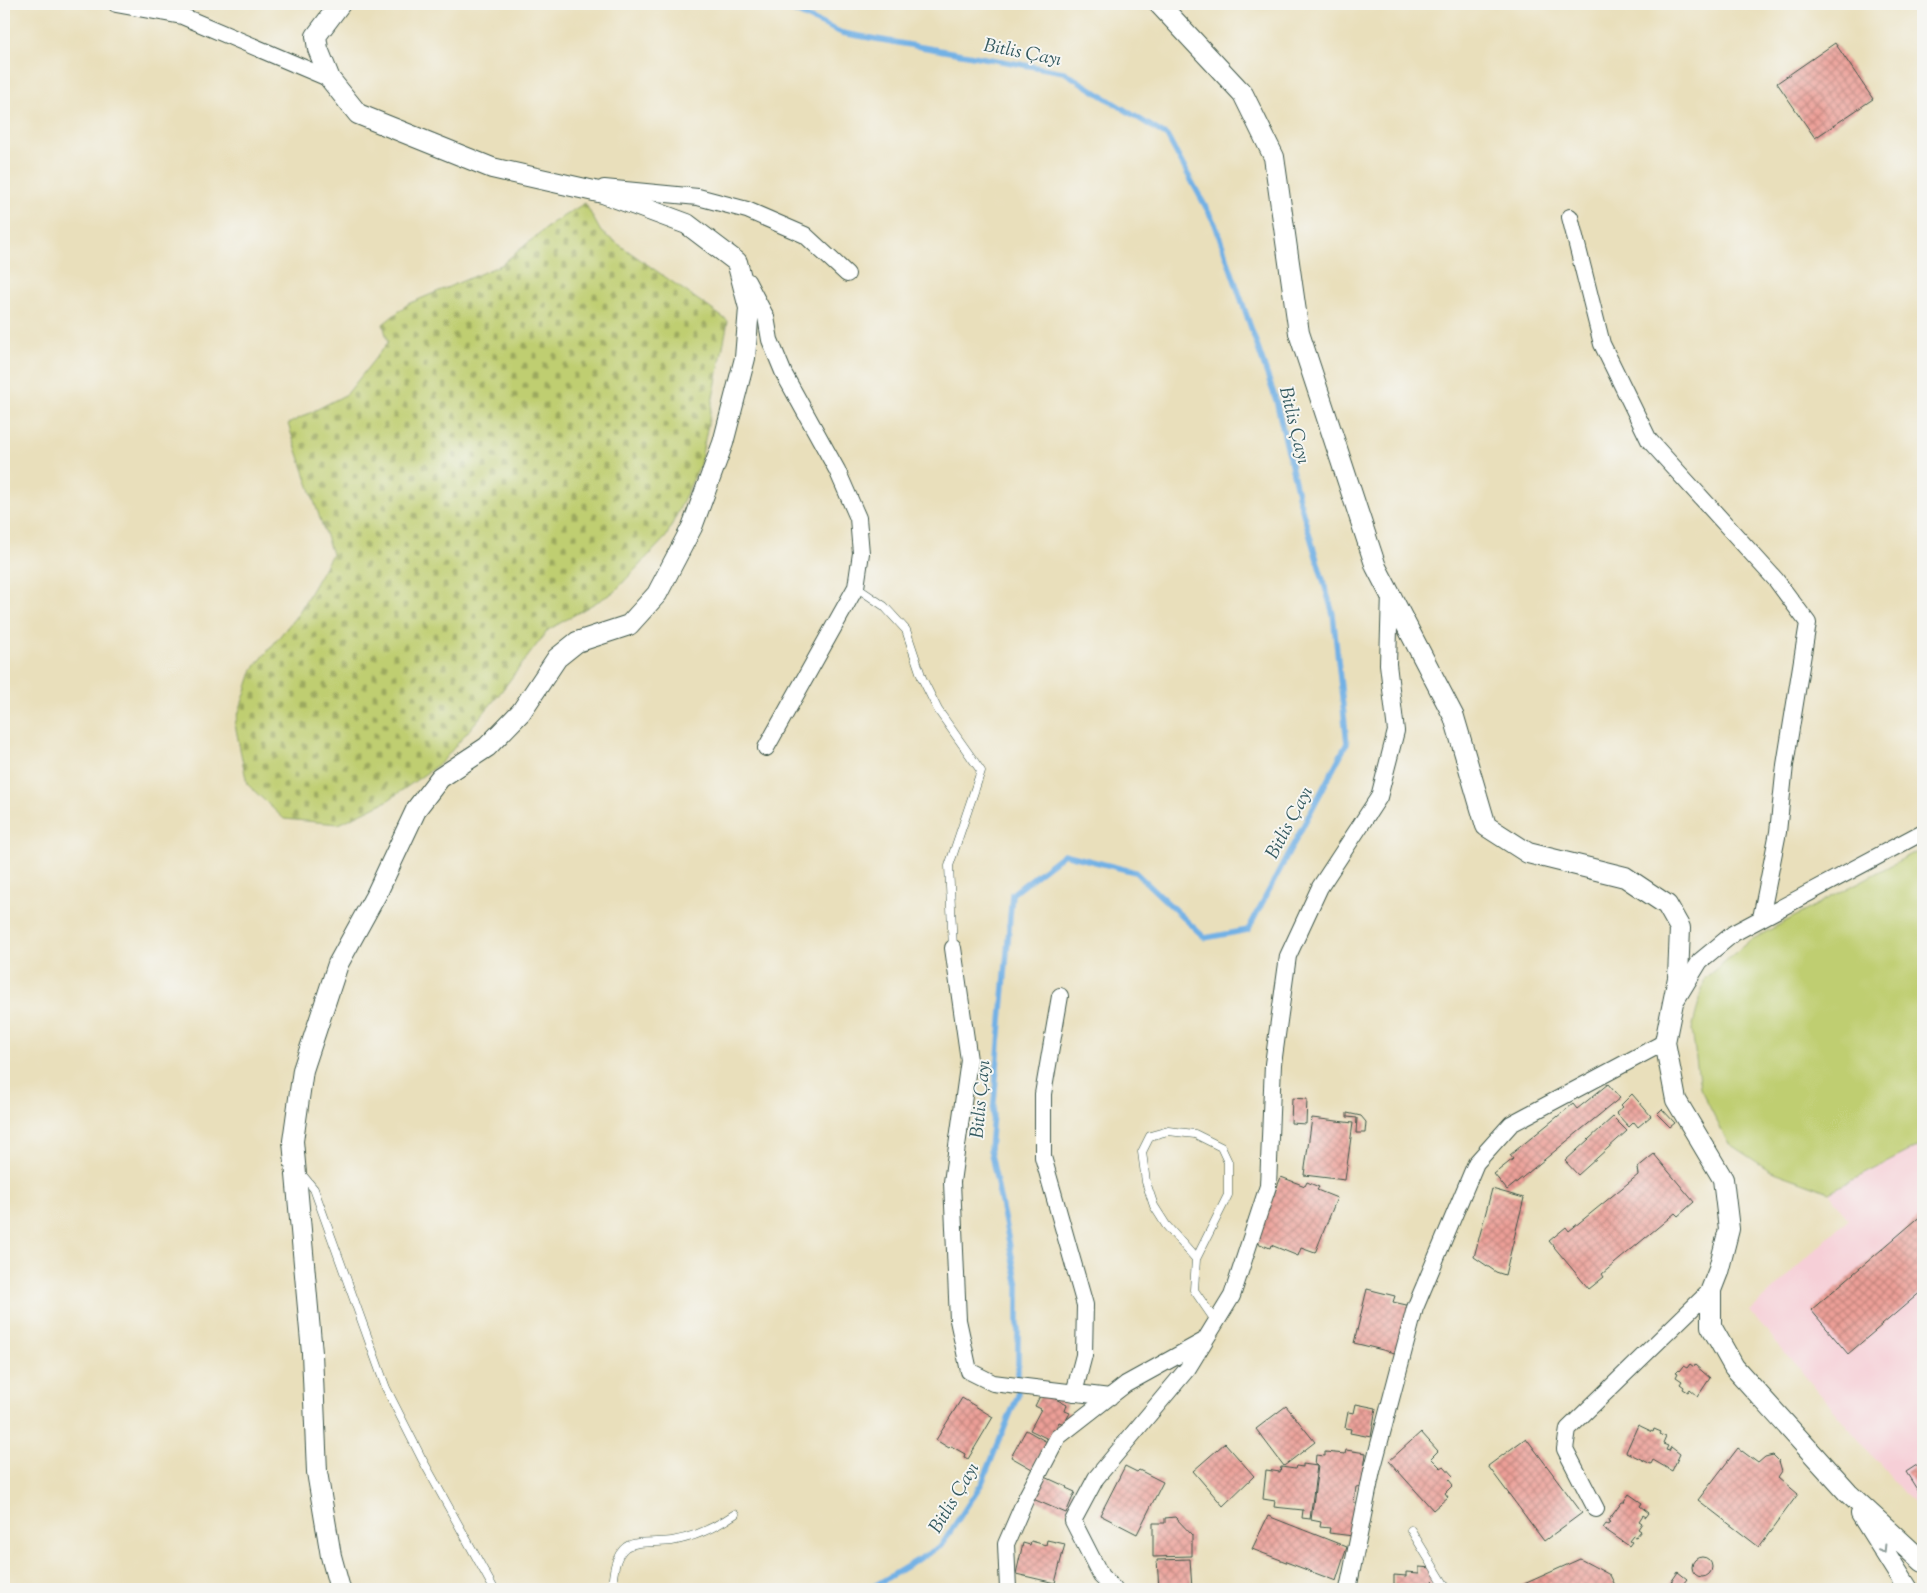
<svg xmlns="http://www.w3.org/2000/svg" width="1927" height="1593" font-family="'Sorts Mill Goudy',serif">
<defs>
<pattern id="cemetery-stones" width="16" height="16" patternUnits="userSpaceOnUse" patternTransform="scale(1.25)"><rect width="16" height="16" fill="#bfce71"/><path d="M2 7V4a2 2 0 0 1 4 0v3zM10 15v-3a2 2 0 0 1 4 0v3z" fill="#9ba85e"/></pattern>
<pattern id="building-cross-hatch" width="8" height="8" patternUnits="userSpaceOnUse" patternTransform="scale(1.25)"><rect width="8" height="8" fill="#ec9f97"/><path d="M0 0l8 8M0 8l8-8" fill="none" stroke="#bf837c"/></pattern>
</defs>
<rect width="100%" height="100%" fill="#f6f6f2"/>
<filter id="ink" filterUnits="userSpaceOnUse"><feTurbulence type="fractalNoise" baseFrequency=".02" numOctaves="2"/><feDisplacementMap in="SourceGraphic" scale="10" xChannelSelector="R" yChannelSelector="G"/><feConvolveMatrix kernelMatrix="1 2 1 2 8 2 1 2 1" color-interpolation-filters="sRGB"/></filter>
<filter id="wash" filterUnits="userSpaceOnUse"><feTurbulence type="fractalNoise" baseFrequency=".0096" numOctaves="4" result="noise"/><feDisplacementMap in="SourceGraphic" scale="20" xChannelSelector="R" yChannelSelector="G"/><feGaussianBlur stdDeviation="1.12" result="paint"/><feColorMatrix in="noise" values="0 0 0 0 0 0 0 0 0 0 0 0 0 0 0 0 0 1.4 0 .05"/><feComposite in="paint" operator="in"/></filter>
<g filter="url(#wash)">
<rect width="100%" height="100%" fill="#e9dfbb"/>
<path fill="#f6cfd7" d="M1923,1144v372l-173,-205 98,-92 -19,-27z"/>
<path fill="url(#cemetery-stones)" stroke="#6f8652" d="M585,203l16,29 127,89 -28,144 -34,72 -52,55 -66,38 -51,67 -55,65 -55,39 -48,23 -55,-5 -37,-35 -12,-60 18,-55 45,-55 34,-60 -44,-130 59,-30 41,-52 -5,-18 25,-20 93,-39 51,-42z"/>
<path fill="#bfce71" stroke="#6f8652" d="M1923,848v296l-94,48 -60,-22 -41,-27 -28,-55 -8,-59 13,-51 44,-37z"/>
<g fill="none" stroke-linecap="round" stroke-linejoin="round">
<path stroke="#72b1e5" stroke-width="5.5" d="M778,4l64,29 222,39 103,64 48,88 61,176 23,99 34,115 14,129 -99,187 -43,8 -70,-66 -71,-18 -52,40 -22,255 28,137v109l-36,88 -41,63 -72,43"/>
</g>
<g id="blocks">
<path fill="url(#building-cross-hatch)" d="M1835,43l38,56 -58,39 -38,-55z
M1608,1084l12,14 -113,92 -13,-16 19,-15 -3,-4 63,-51 4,5z
M1632,1094l19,22 -13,11 -4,-5 -5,5 -13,-14 7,-6 -2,-2z
M1292,1098l15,1 -1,25 -15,-1z
M1662,1109l13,14 -5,4 -13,-13z
M1347,1113l14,3 5,6 -1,11h-9l1,-15 -10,-1z
M1613,1117l14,14 -49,44 -13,-14z
M1312,1118l41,5 -8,57 -41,-5z
M1654,1154l40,48 -16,14 -3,-3 -73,61 2,3 -15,12 -40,-48 17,-14 3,4 69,-56 -1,-7z
M1281,1177l24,9 2,-4 12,5 -2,3 20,8 -22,55 -14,-5 -3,8 -27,-11 -1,3 -15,-6z
M1492,1189l32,9 -19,77 -9,-3 -22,-15z
M1923,1214v76l-75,64 -37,-44z
M1367,1289l28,7 -2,6 18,4 -12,48 -45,-11z
M1690,1364l4,3 1,-2 15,13 -12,18 -8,-7 -2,3 -5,-3 1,-2 -4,-3 2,-3 -6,-4 2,-4 -2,-1 2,-2 1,1 4,-5 4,2z
M1042,1392l25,13 -2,6 5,2 -6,11 -5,-2 -9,18 -20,-10 11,-21 -6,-3z
M962,1398l31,19 -25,42 -4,-2 1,-3 -14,-8 -2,2 -13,-8z
M1356,1404l20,4 -5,29 -21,-4 1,-4 -6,-1 3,-16 6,1z
M1286,1406l29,36 -31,24 -28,-37z
M1638,1425l15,7 1,-3 7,3 -1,2 6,3 -3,7 5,2 -2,4 3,1 2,-4 9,7 -8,17 -19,-11 -2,4 -25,-12z
M1026,1430l21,12 -15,27 -21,-12z
M1421,1432l17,19 -7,7 10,10 3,-2 9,10 -4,4 4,5 -8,8 3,4 -15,13 -44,-49z
M1526,1438l56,75 -38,28 -56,-75z
M1225,1443l29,33 -31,30 -30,-35z
M1738,1448l20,15 7,-6 8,-2 6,6 3,10 -4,6 20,17 -39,53 -61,-47z
M1346,1450l20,3 -4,33 -6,1 -2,16h4l-5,33 -24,-3 1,-5 -10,-1 1,-5 -10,-2 7,-54 -3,-1 1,-10 9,1v-4l20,2z
M1923,1461v38l-17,-27z
M1303,1464l14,2 -7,53 -8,-1 1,-8 -29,-3 1,-6 -12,-2 3,-29 14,2 1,-5 14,2 1,-3 7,1z
M1125,1466l12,6 2,-2 24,12 -26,52 -37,-19z
M1043,1476l24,11 -1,1 9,4 -9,21 -33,-14z
M1629,1494l13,9 -2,3 9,7 -3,4 -3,-2 -4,6 3,2 -4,6 3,2 -5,6 -2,-1 -4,5 2,1 -3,4 -26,-18 3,-4 2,1 2,-3 -2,-1 14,-19h3l-1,-1z
M1268,1516l79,31 -11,34 -84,-32z
M1175,1517l17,18v21l-39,1v-34h12v-5z
M1047,1540l18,4 -10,39 -39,-9 7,-31 7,2 1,-4 15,4z
M1692 1567a10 10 0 1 1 20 0a10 10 0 1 1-20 0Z
M1190,1559l2,30h-33l-2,-29z
M1580,1559l30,16 7,14h-104z
M1419,1567l14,1 -1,21 -42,-2v-2h4v-10l12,1v-4l13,1z
M1678,1572l9,7 -8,10h-5l-5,-4z"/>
</g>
</g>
<g filter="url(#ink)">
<use href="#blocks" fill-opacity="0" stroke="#3d5548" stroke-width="1"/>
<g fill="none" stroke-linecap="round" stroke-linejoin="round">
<defs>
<path id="service" d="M856,587l28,19 22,24 16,48 16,32 43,61 -32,95 4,82
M299,1171l15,18 72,199 36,71 72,130
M1196,1259l-30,-34 -12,-19 -8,-24 -4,-30 8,-16 18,-5 27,3 26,13 7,15v33l-32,64 -2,31 22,32
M1411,1530l36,59
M612,1589c1,-13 2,-33 14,-42 10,-7 33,-4 46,-6 23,-4 44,-14 63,-27"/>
<path id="minor" d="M116,4l66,12 148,63
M604,188l94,9 49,13 58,25 42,39
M1570,217l32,127 47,96 127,140 32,43 -23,142 -7,67 -17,86
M747,281l19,36 4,23 14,34 53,96 21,48 3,35 -5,34 -90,161
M953,948l16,112 -17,122 6,138 11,51 24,12 117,14
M1060,996l-17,98v63l42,148 -1,50 -10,38
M1677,999l23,-38 34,-28 189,-101
M1596,1509l-31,-60 3,-20 143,-139
M1008,1589l-2,-45 20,-46 32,-61 68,-53 76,-42
M1114,1589l-13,-13 -28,-55 23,-43 92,-110 44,-72 36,-110 5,-122 15,-108 32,-69 59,-90 17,-66 -8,-67 2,-71
M1348,1589l24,-118 43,-163 61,-145 35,-39 154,-82"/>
<path id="tertiary" d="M340,4l-24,32 2,13 12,30 28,35 134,54 111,25 84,31 50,38 12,46 -4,50 -22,85 -31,84 -35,67 -28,31 -52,17 -20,16 -36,54 -34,35 -47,31 -23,30 -40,85 -39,71 -35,106 -10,71 19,212 5,119 14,84 9,33
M1159,4l84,90 31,63 25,176 77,234 78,150 32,109 42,27 97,24 42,28 13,23 -2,50 -13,64 11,58 47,79 6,50 -11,43 -7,18v36l23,41 114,126 75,69
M1861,1514l47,75"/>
</defs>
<use href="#service" stroke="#3d5548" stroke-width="9"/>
<use href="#minor" stroke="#3d5548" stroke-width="18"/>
<use href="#tertiary" stroke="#3d5548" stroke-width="22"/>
<use href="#service" stroke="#fff" stroke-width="8"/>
<use href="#minor" stroke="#fff" stroke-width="16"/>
<use href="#tertiary" stroke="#fff" stroke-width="20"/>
</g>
<defs><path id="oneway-chevron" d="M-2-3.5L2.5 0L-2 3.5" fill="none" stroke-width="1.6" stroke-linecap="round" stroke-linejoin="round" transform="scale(1.25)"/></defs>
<use stroke="#8f9e9a" href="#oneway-chevron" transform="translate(1883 1549) rotate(58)"/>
</g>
<g text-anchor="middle" stroke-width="4" stroke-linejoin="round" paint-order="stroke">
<g font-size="19" font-style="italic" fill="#345a60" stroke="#f6f6f2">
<text transform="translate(1023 51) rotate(11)" y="7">Bitlis Çayı</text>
<text transform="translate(1296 425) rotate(76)" y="7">Bitlis Çayı</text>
<text transform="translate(1288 822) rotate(-62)" y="7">Bitlis Çayı</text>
<text transform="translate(979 1099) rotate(-85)" y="7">Bitlis Çayı</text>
<text transform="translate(953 1497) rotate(-59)" y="7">Bitlis Çayı</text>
</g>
</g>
<rect width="1927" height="1593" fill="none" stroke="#f6f6f2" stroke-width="20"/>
</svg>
